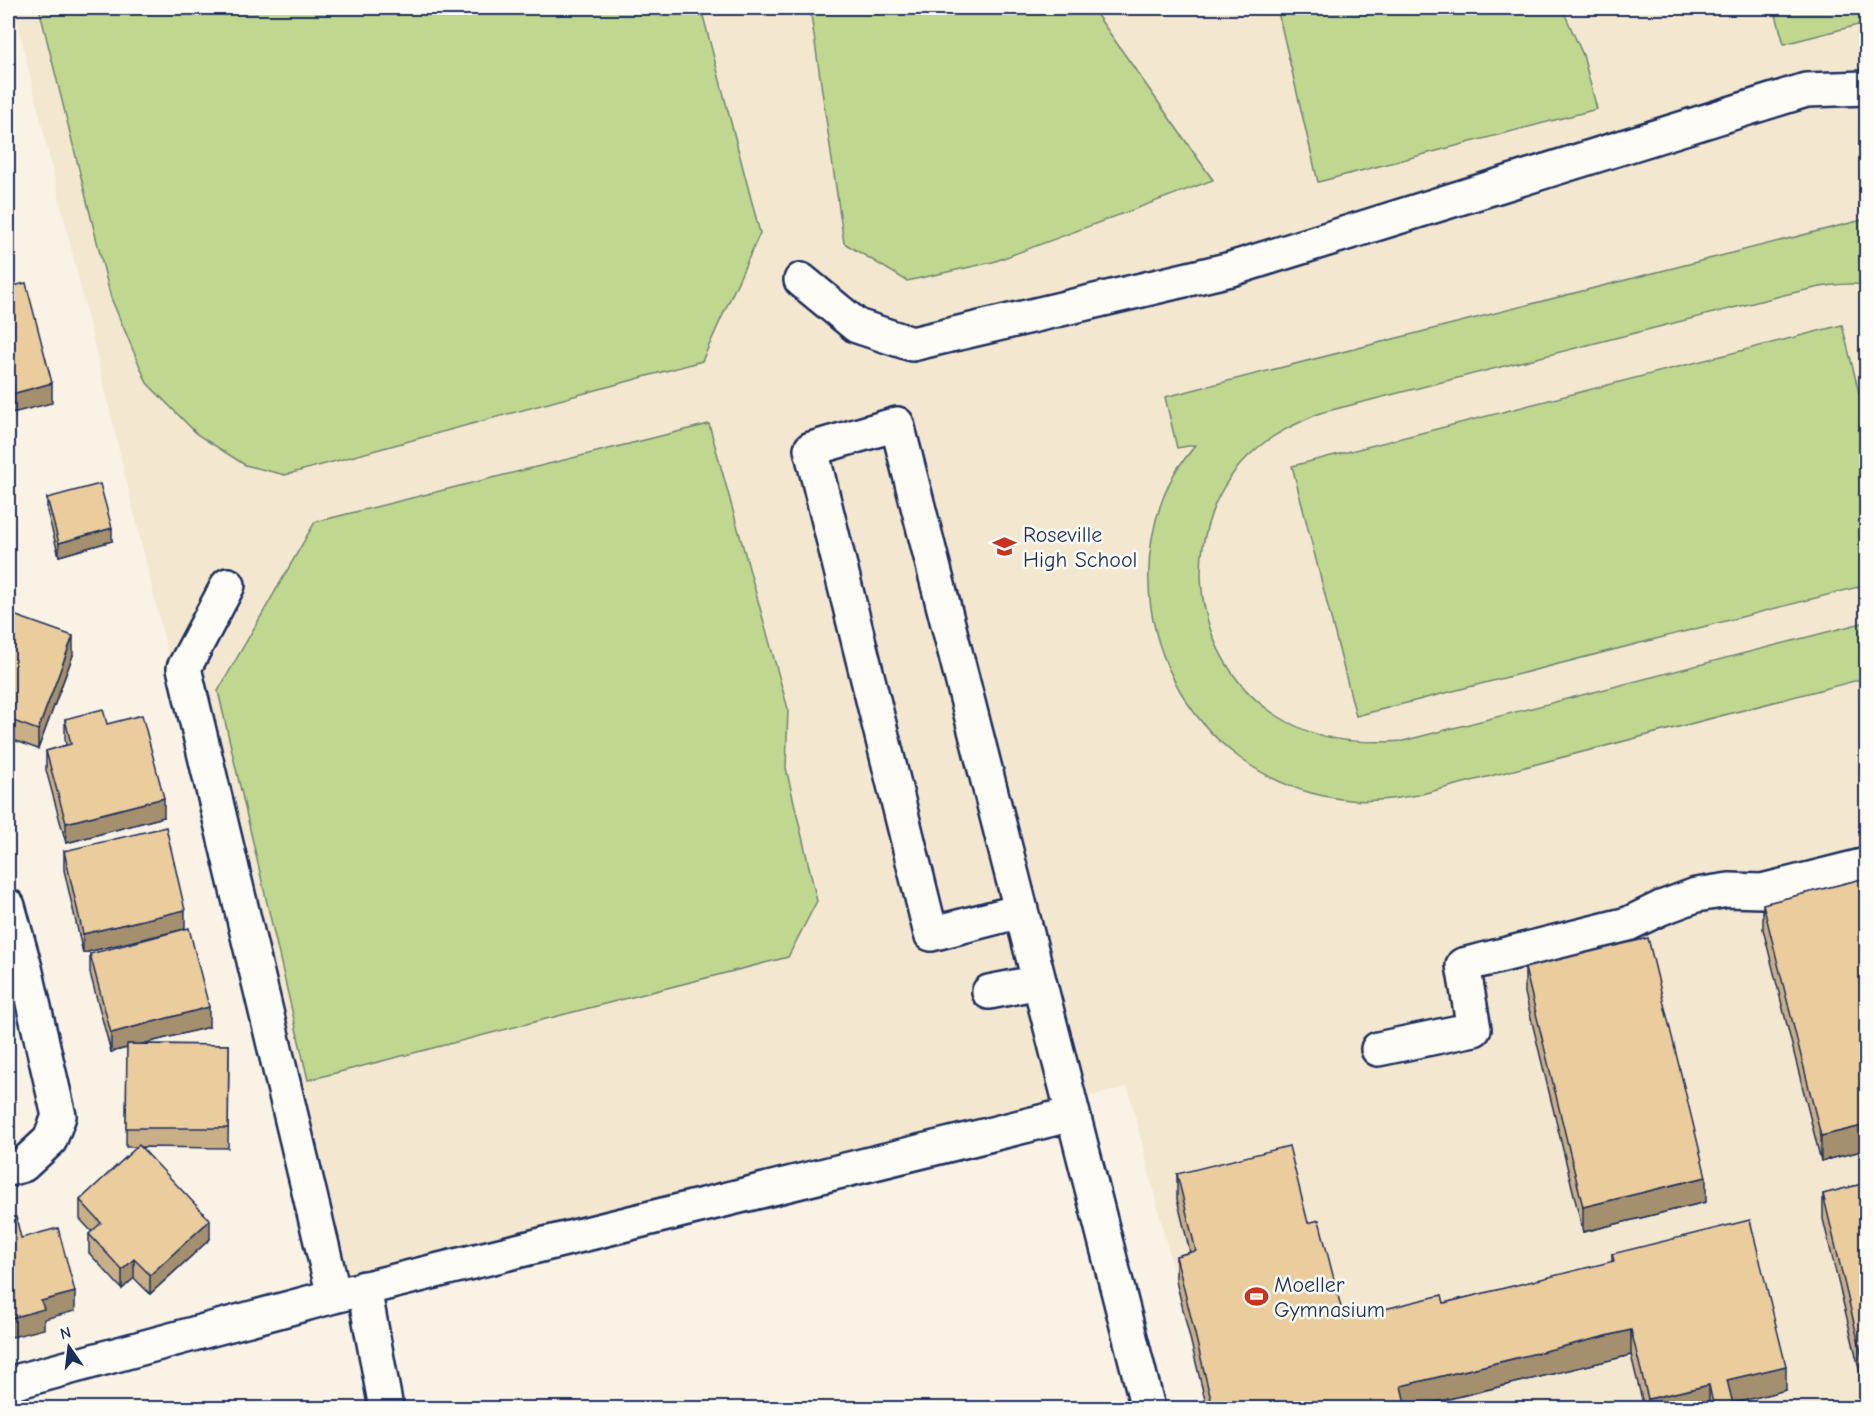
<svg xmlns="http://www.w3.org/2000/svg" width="1874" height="1416" font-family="'Comic Neue',sans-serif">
<rect width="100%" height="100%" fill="#f9f2e5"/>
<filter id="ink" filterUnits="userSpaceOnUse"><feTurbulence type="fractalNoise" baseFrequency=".0167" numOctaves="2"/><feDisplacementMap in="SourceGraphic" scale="12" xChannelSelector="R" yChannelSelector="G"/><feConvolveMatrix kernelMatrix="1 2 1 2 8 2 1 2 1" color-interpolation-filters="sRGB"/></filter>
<g filter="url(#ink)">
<path fill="#f4e7cf" d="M14,8h1852v1400h-659l-79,-321 -809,204z"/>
<path fill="#bfd78e" stroke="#6d8376" stroke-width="1.5" d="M39,8h662l59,225 -58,128 -417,114 -40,-10 -47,-30 -51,-52 -36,-85z
M810,8h282l121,172 -220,82 -86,19 -63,-38z
M1277,8h285l21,47 14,54 -279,73z
M1774,8h92v15l-82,21z
M1866,219v66c-27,-4 -55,4 -82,10l-464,118c-24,11 -46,20 -66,38 -79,69 -67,204 19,262 41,28 82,31 130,28l463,-119v56l-448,117c-26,4 -51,8 -77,4 -152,-20 -238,-190 -167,-325 5,-10 15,-19 21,-29l-18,3 -12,-51z
M1842,325l24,95v165l-510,131 -64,-250z
M709,424l79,285 -2,59 31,133 -29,56 -480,123 -90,-389 97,-169z"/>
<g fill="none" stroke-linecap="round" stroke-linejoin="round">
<defs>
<path id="minor" d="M801,280l56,46 55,18 319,-75 575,-179 60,-2
M228,585l-44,83 150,628
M8,906l17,62 34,148 -9,24 -27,25 -15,4
M1021,911l-90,23 -120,-485 86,-25 251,984
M989,992l50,-10
M1378,1049l96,-20 -11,-64 165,-41 33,-16 35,-13 33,-5 33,1 104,-26
M364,1288l22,120
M8,1384l326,-88 739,-182"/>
</defs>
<use href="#minor" stroke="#1b2f5e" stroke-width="38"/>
<use href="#minor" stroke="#fdfcf7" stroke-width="33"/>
</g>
<path fill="#c9af87" stroke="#1b2f5e" stroke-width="1.5" d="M47,498l65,43 -53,15 -12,-45z
M8,613l65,42 -35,94 -30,-11z
M65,719l42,5 57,93 -98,26 -20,-73v-19l20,-6 -1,-7z
M64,851l121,78 -102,24 -19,-83z
M1866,878v272l-45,11 -58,-232v-25z
M90,954l119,73 -67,17 87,1 -1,103 -87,-1 69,92 -60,55 -16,-16 -12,11 -33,-36v-19l3,-2 -12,-13v-19l57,-53h-11l1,-99 -16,4 -21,-79z
M1525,968l181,234 -123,30 -58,-239z
M1177,1174l131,49 36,96 100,-16 168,-41v-8l174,136 -53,13 1,5h-90l-13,-53 -220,53h-204l-31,-127v-25l14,-4 -13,-53z
M1866,1183v214l-43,-178v-25z"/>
<path fill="#a48f6e" stroke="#1b2f5e" stroke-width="1.5" d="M52,383v20l-44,11v-19z
M112,528v13l-53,15v-13z
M73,636v19l-35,94v-19z
M164,798v19l-98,26v-20z
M185,910v19l-102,24v-19z
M209,1007v20l-98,25v-19z
M1866,1125v25l-45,11v-25z
M1706,1177v25l-123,30v-25z
M210,1220v19l-60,55v-19z
M134,1259v19l-12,11v-19z
M75,1292v19l-31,8v10l-36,9v-19l33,-18z
M1631,1330v25l-220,53h-10v-22z
M1786,1366v24l-59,15v-25z
M1709,1385v23h-61v-9z"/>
<path fill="#eacc9d" stroke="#1b2f5e" stroke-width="1.5" d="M26,283l26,100 -44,12v-108z
M100,484l12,44 -53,15 -12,-45z
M8,613l65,23 -35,94 -30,-11z
M103,709l4,15 35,-9 22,83 -98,25 -20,-72 25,-7 -6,-25z
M166,827l19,83 -102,24 -19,-83z
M1866,878v247l-45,11 -58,-232z
M189,928l20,79 -98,26 -21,-79z
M1648,938l58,239 -123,30 -58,-239z
M127,1044l102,1 -1,83h-102z
M139,1145l71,75 -60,55 -16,-16 -12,11 -33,-36 12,-11 -21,-23z
M1289,1146l19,77 11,-3 25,99 98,-24 2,8 170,-42 -2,-7 138,-34 36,146 -59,14 7,28h-20l-5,-23 -61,14 -17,-69 -230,56 5,22h-193l-37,-152 20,-5 -19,-77z
M1866,1183v190l-43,-179z
M16,1217l5,21 37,-10 17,64 -34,9 3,8 -36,10v-99z"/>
</g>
<defs>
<symbol id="school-bare" viewBox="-9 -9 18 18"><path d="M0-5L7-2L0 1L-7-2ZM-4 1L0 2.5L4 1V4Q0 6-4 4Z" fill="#c8321e" stroke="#fdfcf7" stroke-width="2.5" paint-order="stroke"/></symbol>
<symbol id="stadium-bare" viewBox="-9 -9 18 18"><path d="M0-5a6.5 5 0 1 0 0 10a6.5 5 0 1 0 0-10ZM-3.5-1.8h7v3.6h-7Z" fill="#c8321e" stroke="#fdfcf7" stroke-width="2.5" paint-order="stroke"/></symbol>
</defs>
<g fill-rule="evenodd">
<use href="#school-bare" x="988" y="530" width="33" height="33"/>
<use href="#stadium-bare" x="1240" y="1280" width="33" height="33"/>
</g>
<g text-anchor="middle" stroke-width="5" stroke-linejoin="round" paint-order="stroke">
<g font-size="22" fill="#1b2f5e" stroke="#fdfcf7" text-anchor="start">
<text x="1023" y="542">Roseville<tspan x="1023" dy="25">High School</tspan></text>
<text x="1274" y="1292">Moeller<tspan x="1274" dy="25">Gymnasium</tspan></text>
</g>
</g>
<rect width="1874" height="1416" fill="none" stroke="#fdfcf7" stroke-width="30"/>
<rect x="15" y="15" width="1844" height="1386" fill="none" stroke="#1b2f5e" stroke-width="2" filter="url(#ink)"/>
<g transform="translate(69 1347) rotate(346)" stroke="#fdfcf7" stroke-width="4.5" paint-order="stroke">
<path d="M0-4.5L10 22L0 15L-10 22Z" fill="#1b2f5e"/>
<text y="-9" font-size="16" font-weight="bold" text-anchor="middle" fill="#1b2f5e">N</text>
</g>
</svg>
